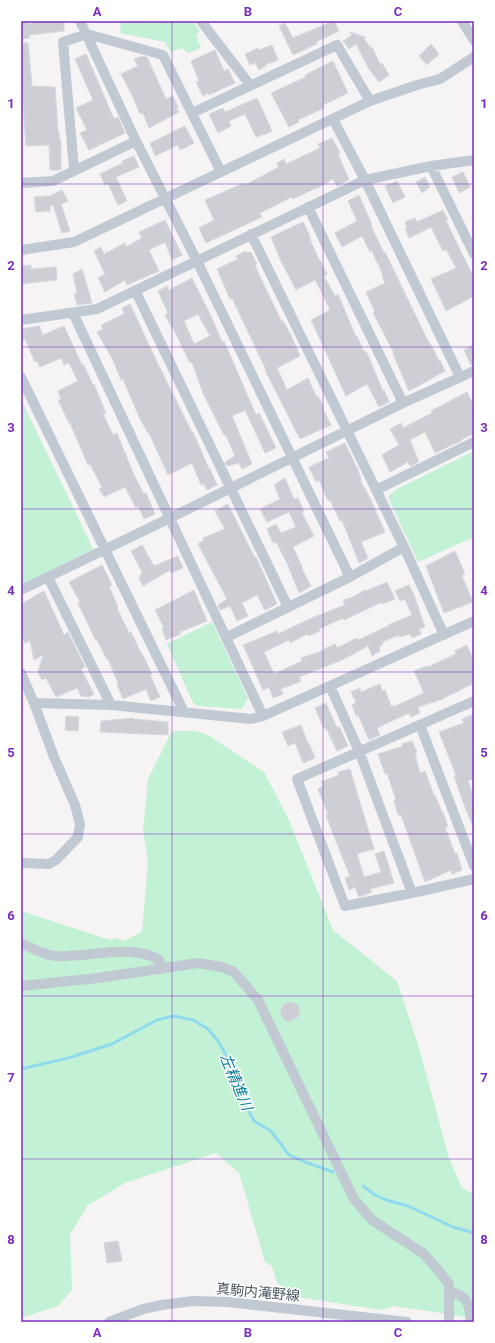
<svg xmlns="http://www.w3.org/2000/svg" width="495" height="1343" font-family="Roboto,'Noto Sans JP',sans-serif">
<rect width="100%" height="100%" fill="#f5f3f3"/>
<path fill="#c3f1d5" d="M121,21h71l8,10 -4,5 5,12 -13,5 -6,-5 -12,4 -5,-10 -45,-9z
M21,399l72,150 -72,36z
M474,451v86l-56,25 -30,-65 7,-7z
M212,622l36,76 -6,11 -45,-3 -4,-3 -26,-59z
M172,731h24l12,4 56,37 24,46 45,112 64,51 22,67 30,110 13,30 12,6v124l-80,-12 -13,4 -83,-13 -21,-14 -5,-17 -7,-4 -26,-89 -23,-20 -91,30 -38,23 -17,29 2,55 -14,16 -37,12v-407l89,29 7,-2 6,3 19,-9 6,-71 -5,-30 5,-52z"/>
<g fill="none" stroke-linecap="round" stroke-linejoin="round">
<path stroke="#90daee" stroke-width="3" d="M21,1069l47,-11 44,-14 45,-24 17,-4 19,4 15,9 10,12 12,21 13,38 11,21 17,10 18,24 16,7 28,10
M363,1186l12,9 11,5 22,6 45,21 21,6"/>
</g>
<path fill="#cdcfd5" stroke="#d7d9de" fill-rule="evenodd" d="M21,21h6l1,3 20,-3h16v10l-35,4 1,3 -9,1z
M334,21l5,10 -23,11 1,2 -24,11 -14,-29 6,-3 8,15z
M350,32l15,5 -1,2 7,9 1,-1 8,17 2,-1 7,12 -10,7 -10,-13 -13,-25 -7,5 -6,-8 9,-6z
M21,43h7l4,43 23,1 3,43 3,14v26h-11l-1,-25 -23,1 -5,-67z
M431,44l8,10 -12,11 -8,-9z
M272,45l6,15 -13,5 1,1 -7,4 -4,-7 -5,2 -5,-11 13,-6 1,2z
M215,50l9,21 4,-2 7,14 -26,12 -1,-2 -5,3 -7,-14 3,-1 -8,-20z
M86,54l28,65 4,-2 7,16 -36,17 -9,-17 7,-3 -11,-22 17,-8 -18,-41z
M142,56l5,1 19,42 7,-3 5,11 -2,1 3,4 -30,16 -6,-15 -3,1 -7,-17 -12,-23 17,-8 -4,-7z
M333,61l15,32 -25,12 1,3 -26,12 1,2 -10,5 -18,-34 35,-16 -1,-2z
M257,98l15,33 -8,4v-1l-8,3 -11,-23 -16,7 2,5 -13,7 -9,-19 14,-6 2,4z
M185,126l9,17 -14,7 -2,-5 -23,11 -5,-13z
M332,138l8,15 -2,1 11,26 -12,6 -4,-7 -17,10v-1l-23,11 -1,-2 -32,16 2,4 -56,26 -7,-15 15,-8 -9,-20 39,-17 1,2 34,-18 -2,-4 7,-4 2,5 34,-16 -2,-4z
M134,156l5,11 -23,10 11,24 -9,4 -10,-21 -3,1 -5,-11 23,-11 -1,-2z
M463,172l7,15 -11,6 -7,-16z
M425,177l5,10 -8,6 -6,-11z
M397,181l8,16 -12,6 -8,-17z
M62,190l6,11 -7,3 9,27 -8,2 -9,-28 -3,1v5l-14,1 -2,-15 16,-1z
M359,195l13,30 -1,1 13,27 1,-1 44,91h1l9,18 1,-1 5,11 -36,20 -16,-37 1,-1 -21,-40 2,-1 -9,-20 19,-9 -3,-7 1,-1 -11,-24 -2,1 -8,-16 -20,11 -7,-14 22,-12 -9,-20z
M443,210l5,10 -2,1 28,57v18l-28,15 -15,-32 25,-11 -10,-19 -3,2 -12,-24 -22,11 -4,-10 2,-1 -2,-5 10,-4 2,4z
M165,220l17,35 -10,5 -7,-18 -16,8 10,21 -32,14 -2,-5 -20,12 -7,-14 7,-4 -11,-23 7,-4 3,7 21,-11 1,4 16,-9 -3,-6z
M303,222l7,14 -1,1 10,23h1l7,14 -3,2 11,20 3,-2 18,43 1,-1 7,16 2,-1 17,40 1,-1 5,12 -10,5 -12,-23 -21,12 -35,-76 19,-10 -11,-23 -4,-7 -19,10 -16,-31 -9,-22z
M246,251v2l5,-1 6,12 -2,1 7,16 20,41 1,-1 7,12 10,23 -23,12 10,22 21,-12 8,18h2l6,12 -1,1 8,16 -31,14 -35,-69h1l-34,-72 -2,1 -13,-30 21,-10 -2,-3z
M31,265v4l25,-2 1,13 -36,4v-18z
M82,269l10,34 -15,2 -3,-11 3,-1 -4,-19z
M192,278l19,38 11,26 2,-1 32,74 3,-2 17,35 -11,5 -20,-43 -13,6 20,48 -10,5 -3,-6 -12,3 -2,-4 10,-6 -9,-21h-2l-21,-42 -11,-31 -2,1 -17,-35h-1l-7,-13 3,-2 -10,-22 9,-5 2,4zM198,314l12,22 -16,8 -10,-23z
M130,304l27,58 35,70h1l16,37h1l7,16 -10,5 -3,-6 -3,1 -9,-22 -24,12 -19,-42h-1l-8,-14 -17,-40 -2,1 -8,-20 -16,-28 6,-3 -2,-4 23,-11 -2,-6z
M39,326l4,9 21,-9 18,39h2l9,20 1,-1 12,29 -3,1 10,21 4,-2 17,42 10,19 2,-1 9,21 -11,5 -6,-13 -2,2 -11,-21 -21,10 -5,-8 3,-2 -12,-23 -2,1 -18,-42h-1l-11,-23 3,-1 -3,-8 20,-10 -9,-18 -5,2 -3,-7 -21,9 -3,-6 -2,1 -10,-23 -4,1v-11z
M474,344v21h-3l-7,-15z
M467,392l7,14v27l-13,7v1l-26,12 -10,-21 -15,8 9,22 -9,4 -2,-4 -18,10 -8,-17 17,-10 -9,-16 11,-6 2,5 29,-15 -1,-2z
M345,443l13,27 3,9 -1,1 10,18 15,34 -24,10 7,16 -9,5 -17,-43 -2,1 -10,-21 -2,1 -9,-21 -3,2 -7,-15 20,-9 -3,-6z
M285,478l9,21 4,-1 6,14 -2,1 12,23 -21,11 10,22h-1l9,17 -12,7 -12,-30 -11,-21 -3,1 -6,-14 9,-5 5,9 15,-6 -7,-15 -22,10 -7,-13 20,-10 -6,-14z
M228,504l27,54 1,-1 21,47 -12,6 -8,-15 -15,8 6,13 -11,5 -7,-15 -10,4 -2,-5 9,-6 -29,-55 6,-4 -1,-2 22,-9 -10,-18z
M142,545l12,21 24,-10 5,12 -12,5 -1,-3 -27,16 -4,-7 3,-7 -11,-21z
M455,551l10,23 -3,2 11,26 -29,11 -18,-47z
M102,565l10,20 -3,1 9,21 -1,1 12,25 2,-1 11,23h1l9,19 -2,1 10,22 -9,4 -5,-12 -23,10 -6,-15 1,-1 -10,-24 -1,1 -10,-20 -1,1 -18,-38 2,-1 -11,-20z
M387,582l8,17 -13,5v-2l-38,18 -1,-2 -24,11 1,2 -12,5 -1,-2 -17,9 -1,-3 -25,12 10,22 28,-13 -1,-3 24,-8 -1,-1 11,-5 2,4 20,-10 1,2 30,-14v-1l24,-10 -7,-16 -5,2 -5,-10 14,-6 5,10 11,32 -6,2 2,5 -9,4 -2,-4 -11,3v-2l-17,7 1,2 -4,3 1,4 -8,5 -4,-10 -26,14 -43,17 2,4 -20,8 2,5 -10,4 -4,-11 -6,3 -20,-45 34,-14 1,3 36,-17 31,-12 -2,-5 10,-3 12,-7 1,1z
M194,590l13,31 -27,11 1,2 -15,6 -4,-11 2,-1 -9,-18z
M44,591l20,44 4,-3 17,35 -4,2 13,25 -5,3 -8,-1 -4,-8 -21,9 -10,-19 -4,2 -4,-8 5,-17 -9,5 -4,-19 -5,2 -4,-7v-32z
M467,645l7,17v21l-34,17 -22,7 2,6 -9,4 -2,-4 -32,15 3,7 -11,5 -11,-25 -2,1 -4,-11 4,-3 -5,-10 9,-4 1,4 19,-8 2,7 3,-1 6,16 2,-1v2l31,-14 -10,-22 13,-5 1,1 28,-13 -1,-3z
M326,703l11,25 2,-2 9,20 -11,5 -11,-23 -2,1 -9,-21z
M474,714v65l-6,1 6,18v31l-11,-27 -9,-26 2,-1 -17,-43 25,-9 -2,-4z
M66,716l13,1 -1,14 -13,-1z
M134,718v1l34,3v13l-68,-3 1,-11z
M301,725l7,19 1,-1 6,15 -12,5 -8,-20 -7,3 -6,-14z
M412,741l5,11 -2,1 5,20 5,-2 9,24h1l7,17h1l5,15h-3l10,27 2,-1 5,17 -10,4 -1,-4 -26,12 -24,-67h-3l-4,-14 2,-1 -9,-27 -2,1 -7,-20 25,-8 -1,-2z
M350,769l24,80 -17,5 7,23 17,-5 -6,-18 9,-3 10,32 -24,6 2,3 -13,5 -4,-10 -6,3 -4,-12 5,-2 -18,-45 -6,-16 2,-1 -10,-25 5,-3 -2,-4 18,-7 -1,-3z
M289,1002l8,2 3,7 -2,6 -9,5 -5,-2 -4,-8 2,-6z
M118,1241l4,20 -15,2 -3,-20z"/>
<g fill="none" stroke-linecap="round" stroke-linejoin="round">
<path stroke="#c1cad2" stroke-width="10" d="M80,21l56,120 61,120 153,316
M201,21l49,64
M462,21l12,19
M192,113l145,-68 33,56
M333,119l32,61 95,197
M431,166l43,88
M74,169l-11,-127 24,-8 76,21 58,117
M21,183l32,-2 83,-40
M308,207l95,196
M251,234l153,313 40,88
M21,250l53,-8 296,-141 47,-16 23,-6 34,-22
M135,290l153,317
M73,313l190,403
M21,320l76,-11 268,-129 66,-14 43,-6
M21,377l163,335
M376,490l98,-48
M48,577l63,128
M21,590l149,-72 233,-115 71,-32
M227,637l123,-60 54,-30
M21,673l13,30 77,2 140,14 12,-3 211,-95
M330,686l29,65 53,142
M474,701l-177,78 48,127 67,-13 62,-14
M420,725l54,141
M21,863l28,1 7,-4 22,-23 2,-13 -5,-19 -21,-48 -20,-54
M21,943c11,5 22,12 35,13 30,2 77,-13 103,4l3,9
M21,986l77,-8 100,-15 23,4 13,5 24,28 96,199 18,21 52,34 14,16 11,14v38
M449,1292c18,2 22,14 21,30
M109,1322l34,-13 19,-4 31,-4 35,1 179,20"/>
</g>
<path fill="none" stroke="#7b2cbf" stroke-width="1" stroke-opacity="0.55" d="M172,21v1301M323,21v1301M21,184h453M21,347h453M21,509h453M21,672h453M21,834h453M21,996h453M21,1159h453"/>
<g text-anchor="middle" stroke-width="3" stroke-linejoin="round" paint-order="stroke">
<g font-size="14" fill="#4a5661" stroke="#fff">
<text transform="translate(258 1292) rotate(5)" y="5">真駒内滝野線</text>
</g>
<g font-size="15" font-style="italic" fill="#0c7c9b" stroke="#fff">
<text transform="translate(236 1082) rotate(67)" y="5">左精進川</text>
</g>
</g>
<rect width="495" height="1343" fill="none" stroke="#ffffff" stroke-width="44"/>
<rect x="22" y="22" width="451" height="1299" fill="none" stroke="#7b2cbf" stroke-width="1.5"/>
<g font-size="13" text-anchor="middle" font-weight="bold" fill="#7b2cbf">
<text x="97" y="16">A</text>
<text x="248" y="16">B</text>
<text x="398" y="16">C</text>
<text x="11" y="108">1</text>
<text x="484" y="108">1</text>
<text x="11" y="270">2</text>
<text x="484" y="270">2</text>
<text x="11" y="432">3</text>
<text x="484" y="432">3</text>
<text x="11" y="595">4</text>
<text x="484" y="595">4</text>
<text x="11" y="757">5</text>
<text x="484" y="757">5</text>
<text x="11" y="920">6</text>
<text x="484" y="920">6</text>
<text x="11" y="1082">7</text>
<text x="484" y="1082">7</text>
<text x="11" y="1244">8</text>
<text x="484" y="1244">8</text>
<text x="97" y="1337">A</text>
<text x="248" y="1337">B</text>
<text x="398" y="1337">C</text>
</g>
</svg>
